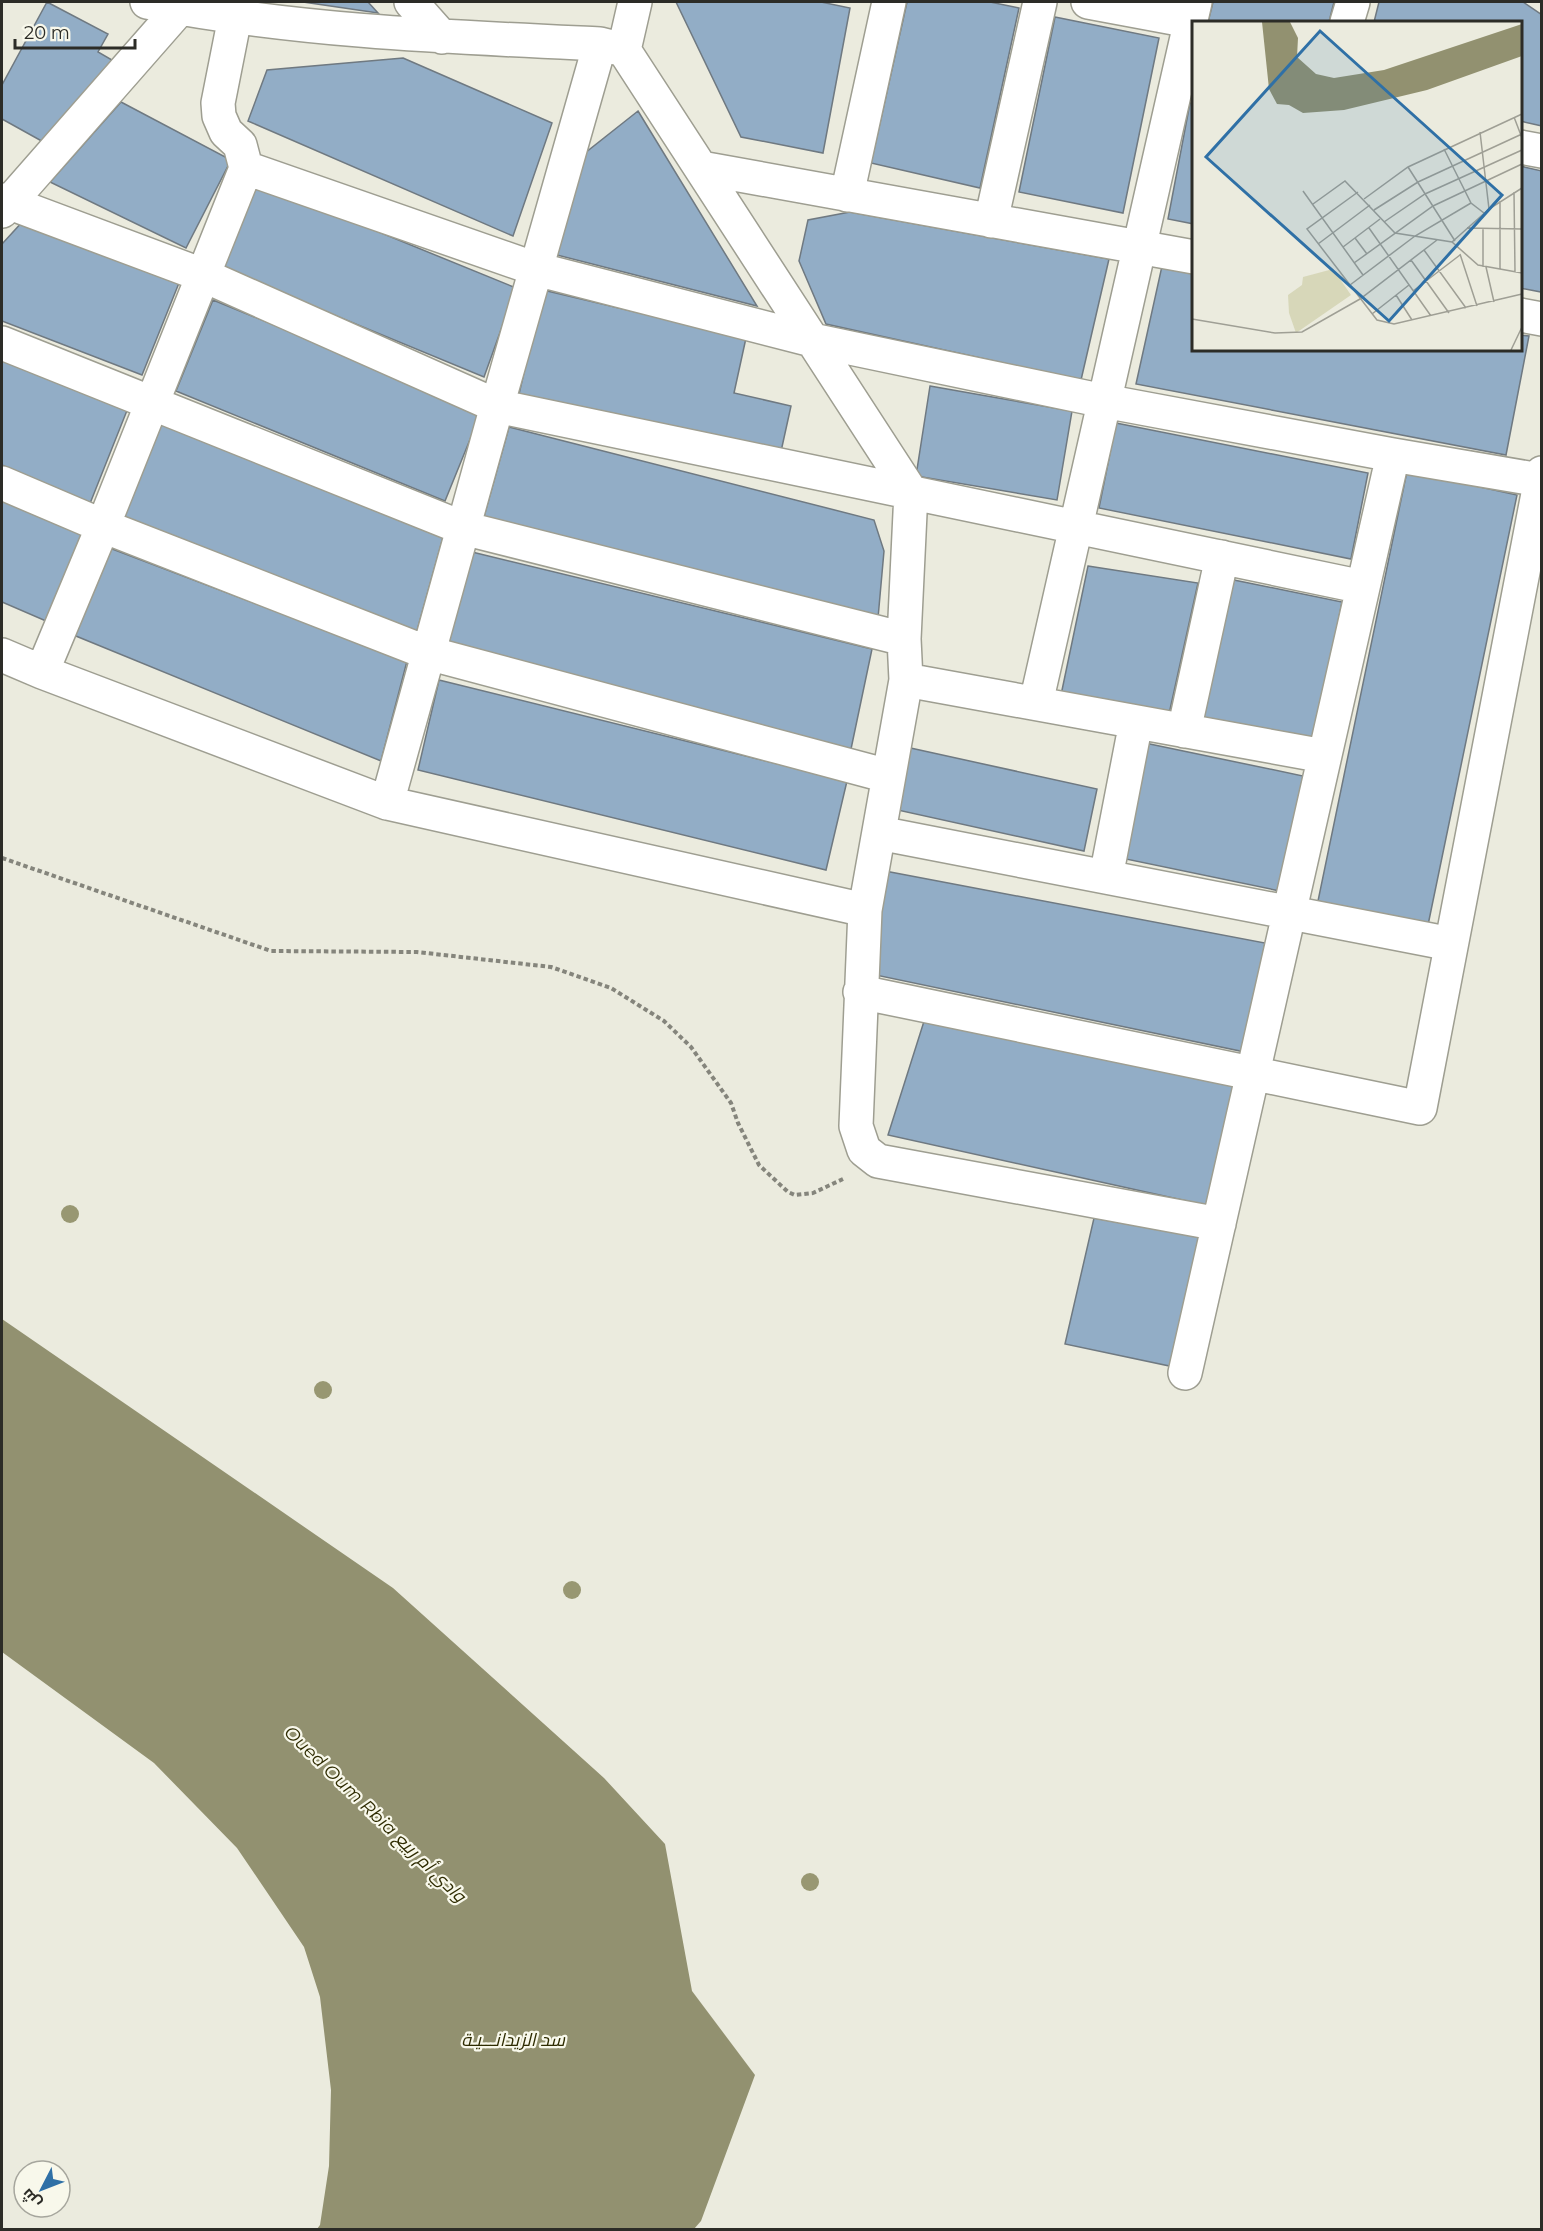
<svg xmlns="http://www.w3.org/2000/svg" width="1543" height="2231" font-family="Montserrat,Cairo,sans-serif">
<rect width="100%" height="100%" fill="#ebebde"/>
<path fill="#929170" d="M2,1319l391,269 211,190 61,66 27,147 63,84 -54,146 -7,8h-377l3,-4 9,-59 2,-76 -11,-93 -16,-50 -67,-99 -83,-85 -152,-111z"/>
<path fill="#92adc6" stroke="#6f7981" stroke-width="1.5" d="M47,2l61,32 -10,18 14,8 -22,39 -43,45 -45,-25v-34z
M303,2h65l10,11z
M676,2h145l29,6 -27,145 -82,-16z
M907,2h83l29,6 -39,180 -109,-25z
M1213,2h121l-5,20h-121z
M1379,2h144l19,13v111l-22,-5v-99h-146z
M1055,17l104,21 -36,175 -104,-21z
M403,58l149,65 -39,113 -265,-115 19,-51z
M121,102l110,58 -45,88 -136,-66z
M1190,103h4v121l-26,-5z
M638,111l119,195 -200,-51 23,-98z
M1520,166l22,5 -1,121 -21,-4z
M254,181l262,107 -32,89 -264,-109z
M850,212l259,47 -28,121 -255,-56 -27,-63 9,-41z
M25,219l154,64 -37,92 -140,-54v-77z
M1162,266l32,6v78h326v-15l9,1 -23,119 -370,-71z
M543,290l203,48 -12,55 57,13 -11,50 -261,-62z
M213,300l269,110 -37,91 -269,-110z
M2,359l126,49 -39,98 -87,-41z
M930,386l142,25 -15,89 -141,-24z
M154,420l290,114 -27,97 -298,-113z
M1116,423l252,50 -17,86 -252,-51z
M509,427l365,93 10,31 -6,67 -395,-98z
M1407,471l110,24 -89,430 -110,-24z
M2,499l80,35 -36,87 -44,-19z
M107,547l300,114 -26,100 -310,-127z
M472,552l400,97 -21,100 -406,-104z
M1088,566l110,17 -29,131 -108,-19z
M1229,579l113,23 -27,139 -113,-22z
M439,680l408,101 -21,89 -408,-100z
M1145,743l158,33 -23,115 -159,-33z
M906,747l191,42 -13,62 -191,-42z
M885,871l380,72 -20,109 -379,-79z
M926,1015l314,68 -26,124 -326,-72z
M1094,1218l111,20 -26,130 -114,-24z"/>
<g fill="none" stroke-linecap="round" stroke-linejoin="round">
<defs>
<path id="minor" d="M147,2c149,29 302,35 453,42l24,6 287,442 -7,147 2,41 -41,230 -9,216 8,24 14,11 341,63
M411,2l31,35
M1088,2l102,19
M1347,22l6,-20
M624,50l11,-48
M1520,147l22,4
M246,168l290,101 276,71 292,61 289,54 147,25
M701,168l493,89
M847,195l42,-193
M2,200l203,76 292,130 866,181
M2,211l178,-203
M991,221l49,-219
M1520,315l22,4
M2,343l461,185 441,111
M2,483l101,43 325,127 460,123
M2,655l40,17 345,131 478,107
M42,672l61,-146 143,-358 -6,-23 -14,-13 -7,-16 -1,-13 17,-86
M906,680l418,76
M1036,703l159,-701
M1184,731l38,-174
M387,803l110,-397 103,-362
M879,833l572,111
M1106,877l30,-155
M860,992l560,116 122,-635
M1185,1373l208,-918"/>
</defs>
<use href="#minor" stroke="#9e9e91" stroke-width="36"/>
<path stroke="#85857c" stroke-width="4" stroke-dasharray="4.5 3" stroke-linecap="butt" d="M2,858l269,93 146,1 134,15 60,21 53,33 27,26 40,56 7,20 21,42 29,27 7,3 18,-2 30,-14"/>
<use href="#minor" stroke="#fff" stroke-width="33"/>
</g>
<g fill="#989772">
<circle cx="70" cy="1214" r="9"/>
<circle cx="323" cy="1390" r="9"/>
<circle cx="572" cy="1590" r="9"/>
<circle cx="810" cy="1882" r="9"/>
</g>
<g text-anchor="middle" stroke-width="4.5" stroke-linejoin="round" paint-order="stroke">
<g font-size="18" font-style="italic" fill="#2e2b00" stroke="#f8f8eb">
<text transform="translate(375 1814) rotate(44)" y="6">Oued Oum Rbia وادي أم ربيع</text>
<text x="513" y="2046">سد الزيدانـــيـة</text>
</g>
</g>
<g transform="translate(1192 21)">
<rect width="330" height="330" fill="#ebebde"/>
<path d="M141,248l18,26 -55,38 -7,-20 -1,-18 14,-10 1,-8z" fill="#d7d7b9"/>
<path d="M70,1h28l8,16 -1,19 19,17 18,4 50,-8 138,-46v32l-95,34 -83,20 -41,3 -14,-8 -12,-1 -8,-15z" fill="#929170"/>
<path fill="none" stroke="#9f9f95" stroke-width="1.5" d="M322,96l8,21M288,111l9,77M252,128l27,54 13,10M216,146l47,74M111,170l60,84M166,171l-51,37 70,91 17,4 128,-30M322,171l1,80M172,178l44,-32 114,-53M308,180v69M121,183l32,-23 50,52 57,9 26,23 44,8M182,189l44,-28 104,-48M192,201l41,-28 97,-44M177,207l62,88M275,207l55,1M291,207v39M163,217l12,16M260,221l37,-33 33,-21M126,223l52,-39M151,226l37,-28M232,229l42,58M268,233l17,52M219,239l38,53M162,242l79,-57 89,-42M294,246l8,35M158,264l65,-49 56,-33M221,270l47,-36M204,274l16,25M180,293l37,-29M0,298l83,14 27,-1 58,-33 77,-59M319,329l11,-23"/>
<path fill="#2f70a6" fill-opacity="0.15" stroke="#2f70a6" stroke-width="3" d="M128,10l182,164 -113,126 -183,-164z"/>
<rect width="330" height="330" fill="none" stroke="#2c2c27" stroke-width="3"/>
</g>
<rect width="1543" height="2231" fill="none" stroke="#2c2c27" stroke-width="6"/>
<g transform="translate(42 2189) rotate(228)"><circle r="28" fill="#f8f8eb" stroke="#a6a69d" stroke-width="1.5"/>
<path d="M0-4.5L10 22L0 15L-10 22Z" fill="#2f70a6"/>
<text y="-9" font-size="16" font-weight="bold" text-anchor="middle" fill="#2c2c27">ش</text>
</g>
<path d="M15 39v9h120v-9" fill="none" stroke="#2c2c27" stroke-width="3"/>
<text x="24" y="39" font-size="18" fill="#2c2c27" stroke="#f8f8eb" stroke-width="4.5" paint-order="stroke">20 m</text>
</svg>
